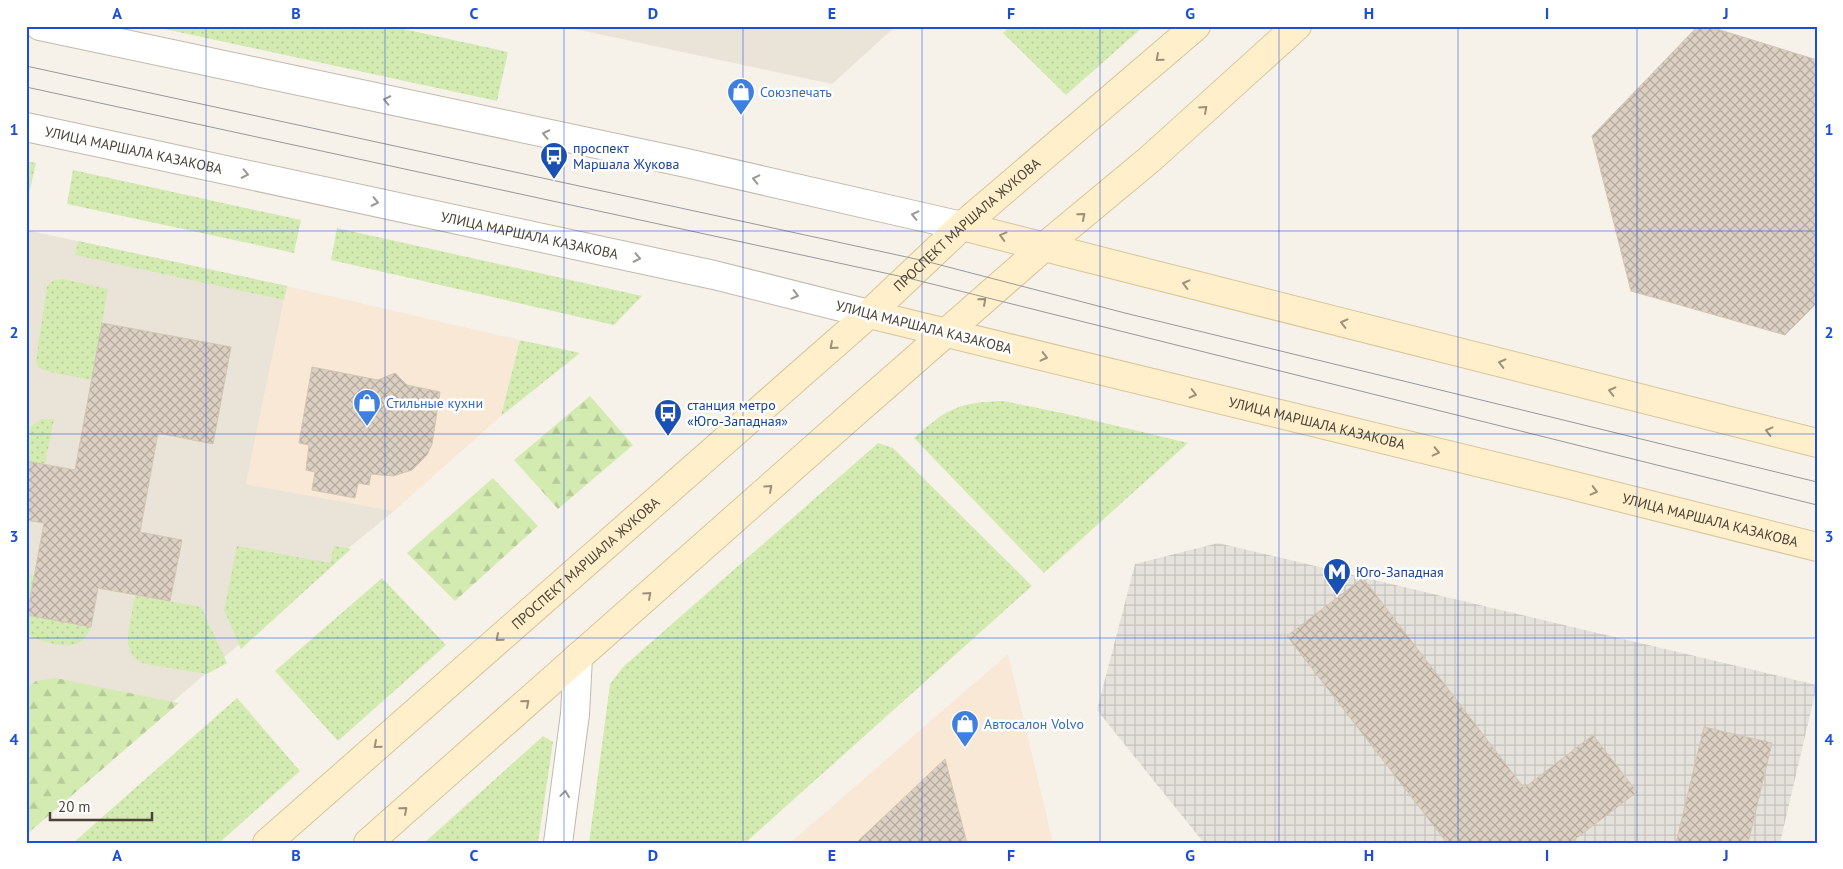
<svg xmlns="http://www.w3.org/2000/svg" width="1843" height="869" font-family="'PT Sans',sans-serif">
<defs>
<pattern id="industrial-grid" width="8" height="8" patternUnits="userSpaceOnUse" patternTransform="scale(1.25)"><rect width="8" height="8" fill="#e5e1db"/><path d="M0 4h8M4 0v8" fill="none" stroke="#c6c2bd"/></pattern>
<pattern id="grass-dots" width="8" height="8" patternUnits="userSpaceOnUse" patternTransform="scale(1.25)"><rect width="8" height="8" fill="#d3ebb1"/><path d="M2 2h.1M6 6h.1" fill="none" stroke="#b7cb99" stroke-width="1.8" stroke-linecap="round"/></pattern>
<pattern id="forest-firs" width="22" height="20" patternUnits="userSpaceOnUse" patternTransform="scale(1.25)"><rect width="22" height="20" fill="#d3ebb1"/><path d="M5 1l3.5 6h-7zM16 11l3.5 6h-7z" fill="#b7cb99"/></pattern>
<pattern id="building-cross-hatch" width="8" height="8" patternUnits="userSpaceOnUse" patternTransform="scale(1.25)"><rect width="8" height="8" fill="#dbd0c2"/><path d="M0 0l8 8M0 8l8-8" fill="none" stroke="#b4aa9e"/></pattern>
</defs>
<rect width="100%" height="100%" fill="#f6f2ea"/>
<path fill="#eae4d8" d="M561,26h335l-64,58z
M26,230l261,56 -41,198 148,27 -49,40 -28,26 -291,252z"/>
<path fill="#f8e8d5" d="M287,286l233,54 -19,76 -107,95 -148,-27z
M1008,654l45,189h-263z"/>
<path fill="url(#industrial-grid)" d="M1218,543l599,142 -37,158h-576l-107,-133 38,-146z"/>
<path fill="url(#grass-dots)" d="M151,26h239l118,26 -11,49z
M1010,26h134l-78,69 -63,-62z
M26,161l10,2 -8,35 -2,-1z
M73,170l228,50 -7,33 -227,-49z
M337,228l305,68 -28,29 -283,-65z
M78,241l209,45 -3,14 -209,-45z
M63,279l45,10 -16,91 -42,-8 -11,-4 -3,-7 11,-75 7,-6z
M520,340l60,13 -79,63z
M1004,401l63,13 121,29 -144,130 -130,-135c34,-30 45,-36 90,-37z
M42,419h12l-9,45 -19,-3v-32z
M878,443l15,5 139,138 -287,257h-156l21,-159 13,-17z
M237,546l93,17 4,-17 17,3 -110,100 -17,-39z
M26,574l8,1 -7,40 64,12c-3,7 -7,14 -15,17 -15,4 -37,-3 -50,-10z
M382,578l64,67 -108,96 -63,-70z
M135,595l66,12 26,56 -20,11 -62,-10 -11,-6 -6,-13v-11z
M237,698l63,73 -81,72h-146z
M543,736l10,6 -15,101h-114z"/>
<path fill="url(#forest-firs)" d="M590,396l43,49 -75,64 -44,-49z
M493,478l45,48 -83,75 -48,-48z
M55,678l124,25 -153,132v-146l10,-8z"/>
<path fill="url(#building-cross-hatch)" stroke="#d3c5b1" d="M1698,26h9l110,34v243l-32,32 -154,-44 -39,-155z
M102,323l129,24 -18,97 -55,-11 -18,99 42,8 -12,61 -72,-13 -7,39 -64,-12 17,-92 -18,-3v-59l49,9z
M312,367l66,13 17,-7 12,12 33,7 -8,52 -5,11 -15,15 -19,6 -22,-2 -2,11 -11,-2 -3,15 -43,-8 3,-18 -9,-2 3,-25 -10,-2z
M1363,578l161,210 69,-53 44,57 -67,51h-123l-160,-207z
M1704,727l68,16 -24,100h-72z
M945,759l22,84h-111z"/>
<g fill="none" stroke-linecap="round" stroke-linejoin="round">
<defs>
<g id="tertiary">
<path d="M40,26l642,136 280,64"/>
<path id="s1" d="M26,127l688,148 155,39"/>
<path d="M558,843l17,-129 3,-57"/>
</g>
<g id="secondary">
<path d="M962,226l855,217"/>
<path id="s2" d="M869,314l698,170 250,63"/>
<path id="s3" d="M267,843l602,-529 93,-88 234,-200"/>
<path d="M368,843l485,-429 191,-167 106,-88 147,-133"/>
</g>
</defs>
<use href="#tertiary" stroke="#c2b9ac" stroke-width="30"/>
<use href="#secondary" stroke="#d8c598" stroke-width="30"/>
<use href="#tertiary" stroke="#fff" stroke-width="28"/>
<use href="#secondary" stroke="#fff0cb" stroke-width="28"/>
<path stroke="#999" stroke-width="1" d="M26,66l899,195 200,52 692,169
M26,87l882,191 909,227"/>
</g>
<defs><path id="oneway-chevron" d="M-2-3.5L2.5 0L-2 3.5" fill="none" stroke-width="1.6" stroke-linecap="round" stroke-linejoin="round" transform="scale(1.25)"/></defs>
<g stroke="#9b907a">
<use href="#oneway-chevron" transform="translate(1159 58) rotate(139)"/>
<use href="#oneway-chevron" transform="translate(1204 109) rotate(-42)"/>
<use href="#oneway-chevron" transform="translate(1082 216) rotate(-40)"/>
<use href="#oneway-chevron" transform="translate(1003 236) rotate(-165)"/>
<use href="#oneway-chevron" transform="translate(1186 284) rotate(-166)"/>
<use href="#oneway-chevron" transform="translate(983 301) rotate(-41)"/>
<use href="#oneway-chevron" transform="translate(1344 323) rotate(-166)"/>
<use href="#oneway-chevron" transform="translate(833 346) rotate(139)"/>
<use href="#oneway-chevron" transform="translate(1044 357) rotate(14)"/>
<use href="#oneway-chevron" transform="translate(1502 363) rotate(-166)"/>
<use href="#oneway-chevron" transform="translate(1612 391) rotate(-166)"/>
<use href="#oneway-chevron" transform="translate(1193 394) rotate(14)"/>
<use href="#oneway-chevron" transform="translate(1769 431) rotate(-166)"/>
<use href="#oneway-chevron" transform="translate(1436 452) rotate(13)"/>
<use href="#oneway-chevron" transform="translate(769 488) rotate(-42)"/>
<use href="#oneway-chevron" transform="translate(1594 491) rotate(14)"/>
<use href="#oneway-chevron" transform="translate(648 595) rotate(-42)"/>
<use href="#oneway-chevron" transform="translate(499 638) rotate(139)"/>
<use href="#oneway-chevron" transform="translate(526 703) rotate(-41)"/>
<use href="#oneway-chevron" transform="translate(377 745) rotate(139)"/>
<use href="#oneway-chevron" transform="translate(404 810) rotate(-41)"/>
</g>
<g stroke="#9b9791">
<use href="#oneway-chevron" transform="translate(387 100) rotate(-168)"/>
<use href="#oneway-chevron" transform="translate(546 134) rotate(-168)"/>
<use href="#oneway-chevron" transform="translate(245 174) rotate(12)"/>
<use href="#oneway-chevron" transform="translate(756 179) rotate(-167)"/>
<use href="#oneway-chevron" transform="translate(375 202) rotate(12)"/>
<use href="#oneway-chevron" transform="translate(915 215) rotate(-167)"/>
<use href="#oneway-chevron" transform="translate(637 258) rotate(12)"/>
<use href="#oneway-chevron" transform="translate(795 295) rotate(14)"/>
<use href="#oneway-chevron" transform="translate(565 794) rotate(-82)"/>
</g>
<path fill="none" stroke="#1d4ed8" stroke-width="1" stroke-opacity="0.55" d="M206,26v817M385,26v817M564,26v817M743,26v817M922,26v817M1100,26v817M1279,26v817M1458,26v817M1637,26v817M26,231h1791M26,434h1791M26,638h1791"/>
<defs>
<symbol id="shop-pin" viewBox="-11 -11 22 30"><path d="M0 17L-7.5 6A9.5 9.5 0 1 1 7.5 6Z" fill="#3f7fe0" stroke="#fff"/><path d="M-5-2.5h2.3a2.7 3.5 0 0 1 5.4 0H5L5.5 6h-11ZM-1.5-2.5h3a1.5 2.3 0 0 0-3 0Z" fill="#fff"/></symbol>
<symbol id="bus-pin" viewBox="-11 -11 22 30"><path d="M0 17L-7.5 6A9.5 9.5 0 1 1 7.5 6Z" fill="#1a4fb4" stroke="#fff"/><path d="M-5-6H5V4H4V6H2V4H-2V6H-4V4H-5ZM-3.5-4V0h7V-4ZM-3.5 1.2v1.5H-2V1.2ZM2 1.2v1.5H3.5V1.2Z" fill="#fff"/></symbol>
<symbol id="metro-pin" viewBox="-11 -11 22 30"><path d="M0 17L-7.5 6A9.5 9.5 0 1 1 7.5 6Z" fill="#1a4fb4" stroke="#fff"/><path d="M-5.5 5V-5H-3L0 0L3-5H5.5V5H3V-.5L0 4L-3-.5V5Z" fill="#fff"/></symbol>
</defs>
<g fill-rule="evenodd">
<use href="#shop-pin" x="725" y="76" width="32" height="43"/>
<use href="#bus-pin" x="538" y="140" width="32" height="43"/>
<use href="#shop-pin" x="351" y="387" width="32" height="43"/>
<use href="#bus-pin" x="652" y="397" width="32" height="43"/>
<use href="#metro-pin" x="1321" y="556" width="32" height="43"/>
<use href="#shop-pin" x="949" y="708" width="32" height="43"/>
</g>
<g text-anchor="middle" stroke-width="5" stroke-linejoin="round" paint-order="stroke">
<g font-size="14" fill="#366cbe" stroke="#fff" text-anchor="start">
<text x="760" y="97">Союзпечать</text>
<text x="386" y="408">Стильные кухни</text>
<text x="984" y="729">Автосалон Volvo</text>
</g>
<g font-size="14" fill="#164399" stroke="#fff" text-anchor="start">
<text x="573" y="153">проспект<tspan x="573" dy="16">Маршала Жукова</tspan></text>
<text x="687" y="410">станция метро<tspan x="687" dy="16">«Юго-Западная»</tspan></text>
<text x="1356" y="577">Юго-Западная</text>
</g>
<g font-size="14" fill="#4a4237" stroke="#fff">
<text dy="5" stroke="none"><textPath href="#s1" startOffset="110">УЛИЦА МАРШАЛА КАЗАКОВА</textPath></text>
<text dy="5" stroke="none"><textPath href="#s3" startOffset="934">ПРОСПЕКТ МАРШАЛА ЖУКОВА</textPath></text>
<text dy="5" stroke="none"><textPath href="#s1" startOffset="515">УЛИЦА МАРШАЛА КАЗАКОВА</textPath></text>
<text transform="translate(924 327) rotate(14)" y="5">УЛИЦА МАРШАЛА КАЗАКОВА</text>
<text dy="5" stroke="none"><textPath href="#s2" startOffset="461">УЛИЦА МАРШАЛА КАЗАКОВА</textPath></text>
<text dy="5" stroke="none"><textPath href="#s2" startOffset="866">УЛИЦА МАРШАЛА КАЗАКОВА</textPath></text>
<text dy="5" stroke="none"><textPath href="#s3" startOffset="424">ПРОСПЕКТ МАРШАЛА ЖУКОВА</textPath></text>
</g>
</g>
<rect width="1843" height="869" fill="none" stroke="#ffffff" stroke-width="55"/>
<path d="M50 812v8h102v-8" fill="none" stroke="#4a4237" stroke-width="2.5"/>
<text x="58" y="812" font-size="15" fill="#4a4237" stroke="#ffffff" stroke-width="4" paint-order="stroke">20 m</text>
<rect x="28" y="28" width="1788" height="814" fill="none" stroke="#1d4ed8" stroke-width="2"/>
<g font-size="16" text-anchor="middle" font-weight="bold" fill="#1d4ed8">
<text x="117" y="19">A</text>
<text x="296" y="19">B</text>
<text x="474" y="19">C</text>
<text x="653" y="19">D</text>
<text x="832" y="19">E</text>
<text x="1011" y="19">F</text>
<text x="1190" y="19">G</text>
<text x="1369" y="19">H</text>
<text x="1547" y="19">I</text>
<text x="1726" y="19">J</text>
<text x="14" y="135">1</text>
<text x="1829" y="135">1</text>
<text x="14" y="338">2</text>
<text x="1829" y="338">2</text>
<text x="14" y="542">3</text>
<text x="1829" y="542">3</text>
<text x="14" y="745">4</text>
<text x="1829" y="745">4</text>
<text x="117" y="861">A</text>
<text x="296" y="861">B</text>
<text x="474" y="861">C</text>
<text x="653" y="861">D</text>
<text x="832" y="861">E</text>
<text x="1011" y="861">F</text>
<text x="1190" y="861">G</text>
<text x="1369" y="861">H</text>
<text x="1547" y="861">I</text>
<text x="1726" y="861">J</text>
</g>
</svg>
